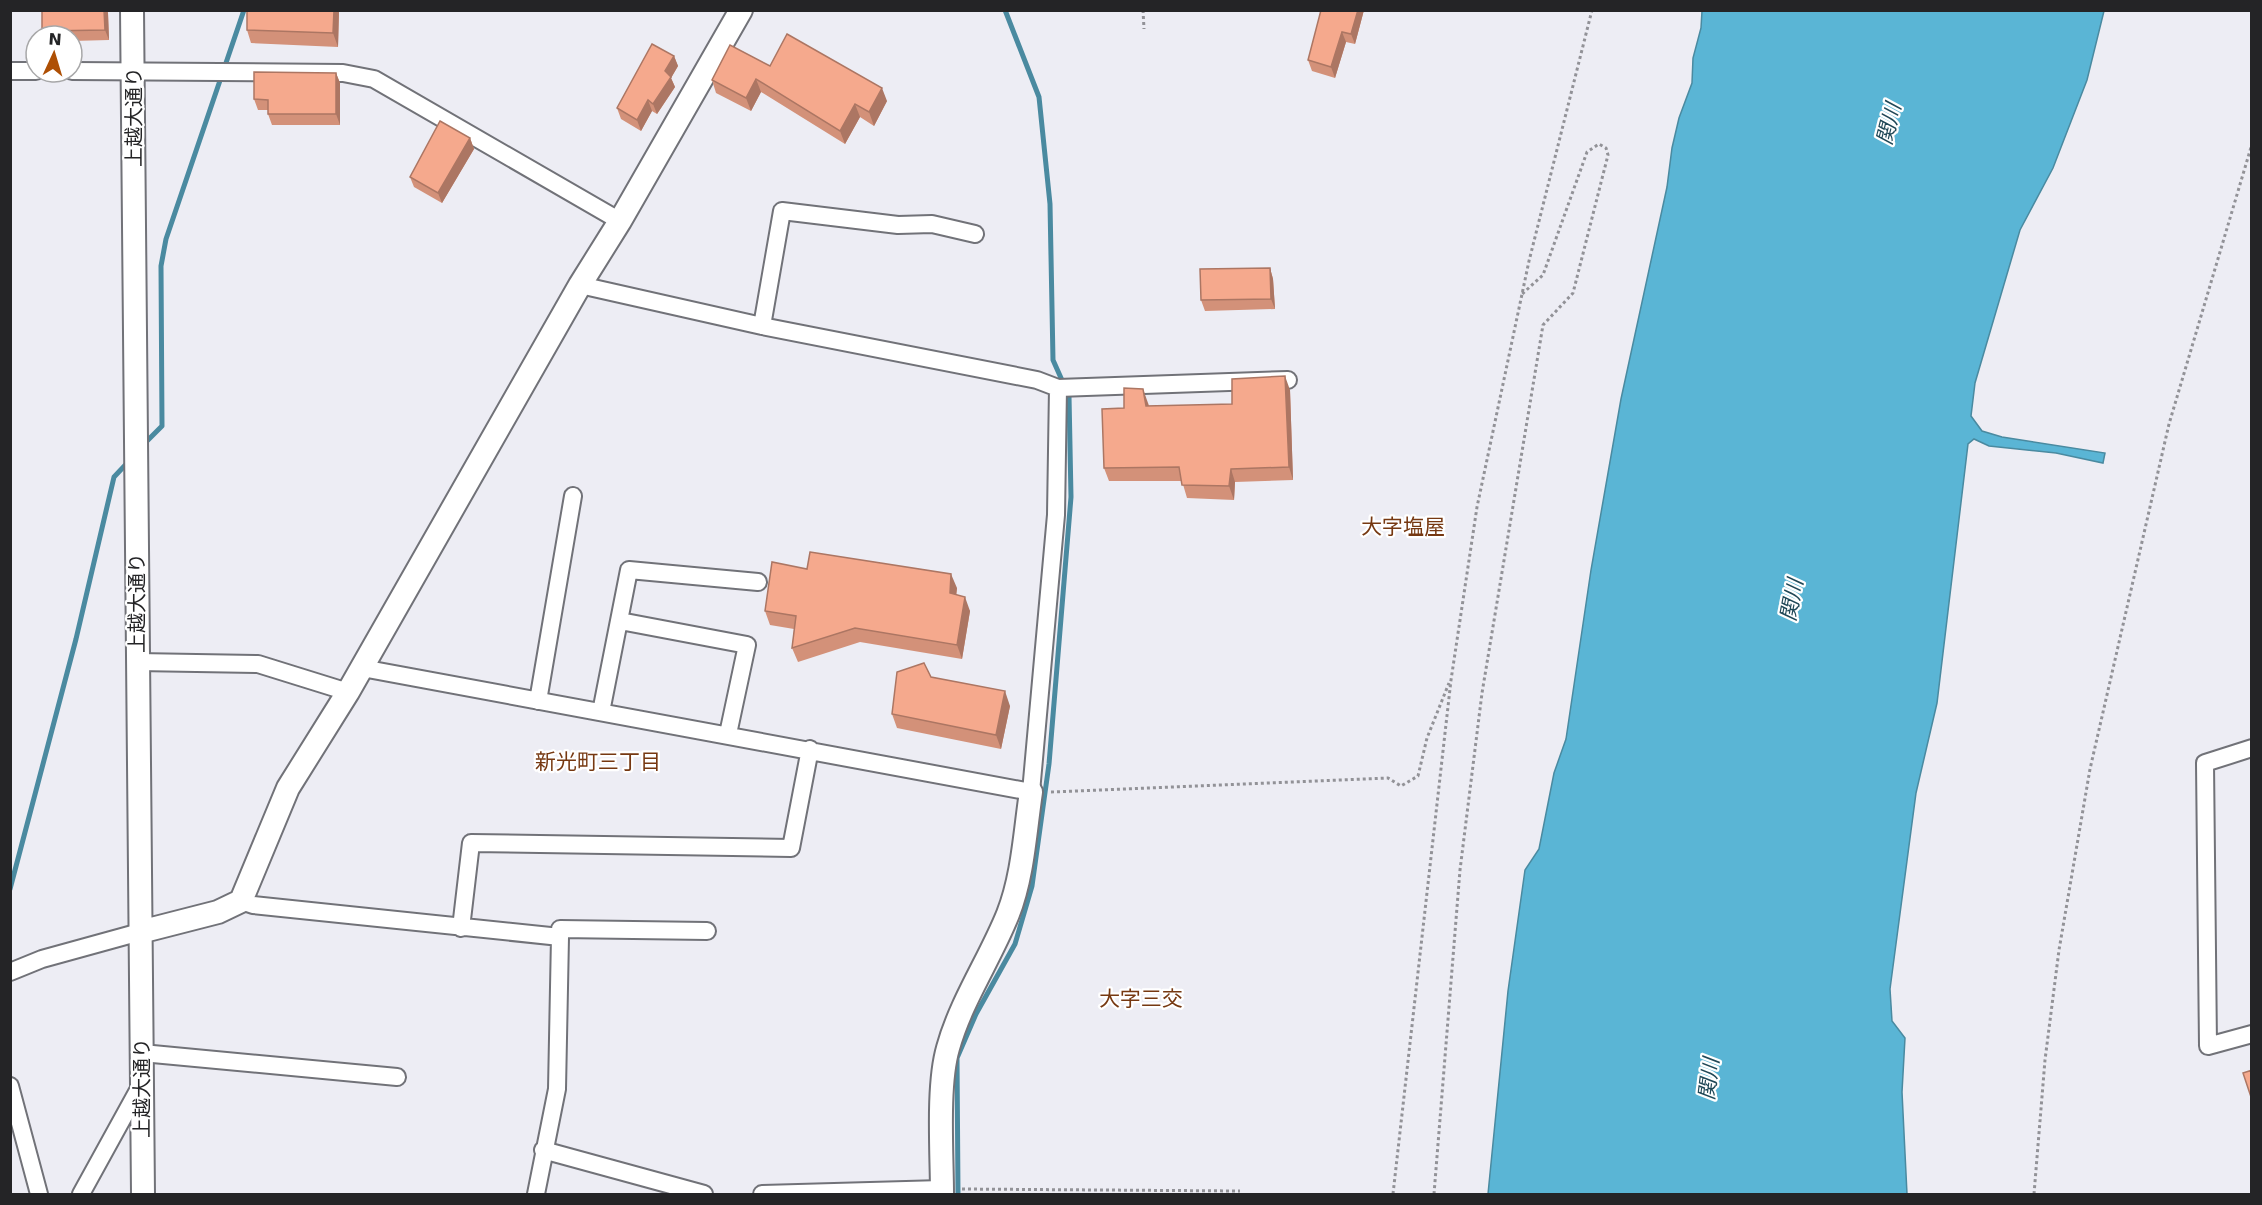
<svg xmlns="http://www.w3.org/2000/svg" width="2262" height="1205" font-family="'DejaVu Sans','Noto Sans JP',sans-serif">
<rect width="100%" height="100%" fill="#ededf4"/>
<path fill="#5ab5d5" stroke="#4a8aa0" stroke-width="1.5" d="M1702,11h402l-17,69 -34,88 -33,62 -45,153 -4,33 11,15 20,6 103,16 -2,10 -47,-10 -67,-7 -15,-7 -6,5 -31,259 -21,90 -26,196 2,32 13,17 -3,54 5,102h-419l20,-203 17,-121 14,-21 15,-76 12,-34 25,-169 30,-171 46,-212 5,-39 7,-30 13,-35 1,-25 8,-30z"/>
<g fill="none" stroke-linecap="round" stroke-linejoin="round">
<path stroke="#4a8aa0" stroke-width="5" d="M142,446l20,-20 -1,-160 5,-27 78,-229
M10,889l66,-250 38,-162 16,-17
M958,1194l-1,-136 19,-44 39,-70 17,-58 17,-122 22,-267 -2,-101 -16,-36 -3,-156 -11,-107 -34,-87"/>
<defs>
<path id="street" d="M10,71h26
M72,71l271,2 31,6 246,142
M580,285l182,41 275,54 21,8 230,-8
M762,326l20,-115 116,14 34,-1 43,10
M620,621l127,24 -19,89
M137,662l121,2 90,28
M362,668l669,124 25,-277 2,-127
M538,701l35,-205
M601,712l28,-142 129,12
M2252,748l-47,15 3,283 44,-12
M241,901l12,4 307,32 -3,152 -21,105
M461,928l10,-85 320,5 19,-99
M560,937v-8l147,2
M10,972l32,-13 98,-27
M142,1053l255,24
M10,1086l29,108
M543,1150l161,44
M81,1194l60,-109
M762,1194l180,-5"/>
<path id="secondary" d="M132,10l11,1184
M140,932l78,-20 23,-11 47,-113 60,-96 232,-407 40,-64 121,-211
M942,1194c0,-40 -5,-108 6,-146 13,-47 42,-89 60,-134 15,-38 17,-82 23,-122"/>
</defs>
<use href="#street" stroke="#717278" stroke-width="20"/>
<use href="#secondary" stroke="#717278" stroke-width="26"/>
<path stroke="#929297" stroke-width="3" stroke-dasharray="3 3" stroke-linecap="butt" d="M1143,10l1,19
M1051,792l337,-14 13,8 17,-10 9,-38 22,-55
M962,1189l278,2
M1393,1194l58,-514 26,-173 52,-246 63,-251
M1434,1194l26,-324 22,-177 61,-368 30,-32 35,-138 -2,-7 -7,-4 -12,8 -44,123 -22,20
M2034,1194l11,-134 14,-110 31,-181 79,-345 83,-280"/>
<use href="#street" stroke="#fff" stroke-width="16"/>
<use href="#secondary" stroke="#fff" stroke-width="22"/>
</g>
<path fill="#d39179" d="M42,10h65l1,3 1,27 -37,1v-5h-28l-2,-5z
M247,10h92l-1,37 -87,-4 -4,-13z
M1321,10h43l-9,34 -9,-2 -11,36 -23,-7 -4,-11z
M674,56l4,10 -7,12 4,9 -18,27 -5,-3 -11,20 -20,-12 -4,-11z
M770,66l117,35 -13,25 -14,-9 -15,27 -84,-52 -10,19 -35,-18 -4,-13z
M336,73l4,10v42h-68l-4,-11v-4h-10l-4,-11z
M470,138l4,11 -32,54 -28,-16 -4,-10z
M1270,268l3,11 2,30 -70,2 -4,-11z
M1290,390l3,90 -58,2 -1,18 -47,-2 -5,-17h-73l-5,-13 44,-65 1,3 83,-2z
M807,569l150,19 -1,7 14,16 -8,48 -102,-17 -62,20 -6,-14 2,-19 -24,-4 -5,-14z
M931,677l79,29 -9,43 -104,-21 -5,-14z"/>
<path fill="#ac7663" d="M104,10h3l1,3 1,27 -4,-10z
M334,10h5l-1,37 -5,-14z
M1358,10h6l-9,34 -4,-10z
M1342,32l4,10 -11,36 -4,-11z
M674,56l4,10 -7,12 4,9 -18,27 -4,-10 12,-33z
M336,73l4,10v42l-4,-11z
M756,79l5,13 -10,19 -5,-13z
M882,88l5,13 -13,25 -5,-14z
M648,100l4,11 -11,20 -4,-11z
M855,104l5,13 -15,27 -5,-13z
M470,138l4,11 -32,54 -4,-10z
M1270,268l3,11 2,30 -4,-10z
M1285,376l5,14 3,90 -4,-13z
M1143,389l5,14 3,16 -5,-13z
M1231,469l4,13 -1,18 -5,-14z
M951,574l6,14 -2,19 -5,-14z
M965,597l5,14 -8,48 -5,-14z
M1005,691l5,15 -9,43 -5,-14z"/>
<path fill="#f5a98d" stroke="#ac7663" stroke-width="1.5" d="M42,10h62l1,20 -63,1z
M247,10h87l-1,23 -86,-3z
M1321,10h37l-7,24 -9,-2 -11,35 -23,-7z
M787,34l95,54 -13,24 -14,-8 -15,27 -84,-52 -10,19 -34,-18 18,-35 40,21z
M652,44l22,12 -9,15 6,6 -18,27 -5,-4 -11,20 -20,-12z
M254,72l82,1v41h-68v-14l-14,-1z
M440,121l30,17 -32,55 -28,-16z
M1270,268l1,31 -70,1 -1,-31z
M1285,376l4,91 -58,2 -2,17 -47,-1 -3,-18 -75,1 -2,-59 22,-1v-20l19,1 3,17 86,-2v-25z
M810,552l141,22 -1,19 15,4 -8,48 -102,-17 -63,20 4,-32 -31,-5 7,-49 35,7z
M924,663l7,14 74,14 -9,44 -104,-21 5,-42z
M2252,1070v30l-9,-27z"/>
<g text-anchor="middle" stroke-width="4.5" stroke-linejoin="round" paint-order="stroke">
<g font-size="20" fill="#242426" stroke="#fff">
<text transform="translate(134 117) rotate(-90)" y="7">上越大通り</text>
<text transform="translate(137 603) rotate(-90)" y="7">上越大通り</text>
<text transform="translate(142 1088) rotate(-90)" y="7">上越大通り</text>
</g>
<g font-size="21" font-style="italic" fill="#204857" stroke="#fff">
<text transform="translate(1889 124) rotate(-76)" y="7">関川</text>
<text transform="translate(1792 600) rotate(-79)" y="7">関川</text>
<text transform="translate(1709 1079) rotate(-83)" y="7">関川</text>
</g>
<g font-size="21" fill="#763811" stroke="#fff">
<text x="1403" y="534">大字塩屋</text>
<text x="598" y="769">新光町三丁目</text>
<text x="1141" y="1006">大字三交</text>
</g>
</g>
<rect width="2262" height="1205" fill="none" stroke="#242426" stroke-width="24"/>
<g transform="translate(54 54) rotate(4)"><circle r="28" fill="#ffffff" stroke="#a7a7a8" stroke-width="1.5"/>
<path d="M0-4.5L10 22L0 15L-10 22Z" fill="#ae4f04"/>
<text y="-9" font-size="16" font-weight="bold" text-anchor="middle" fill="#242426">N</text>
</g>
</svg>
